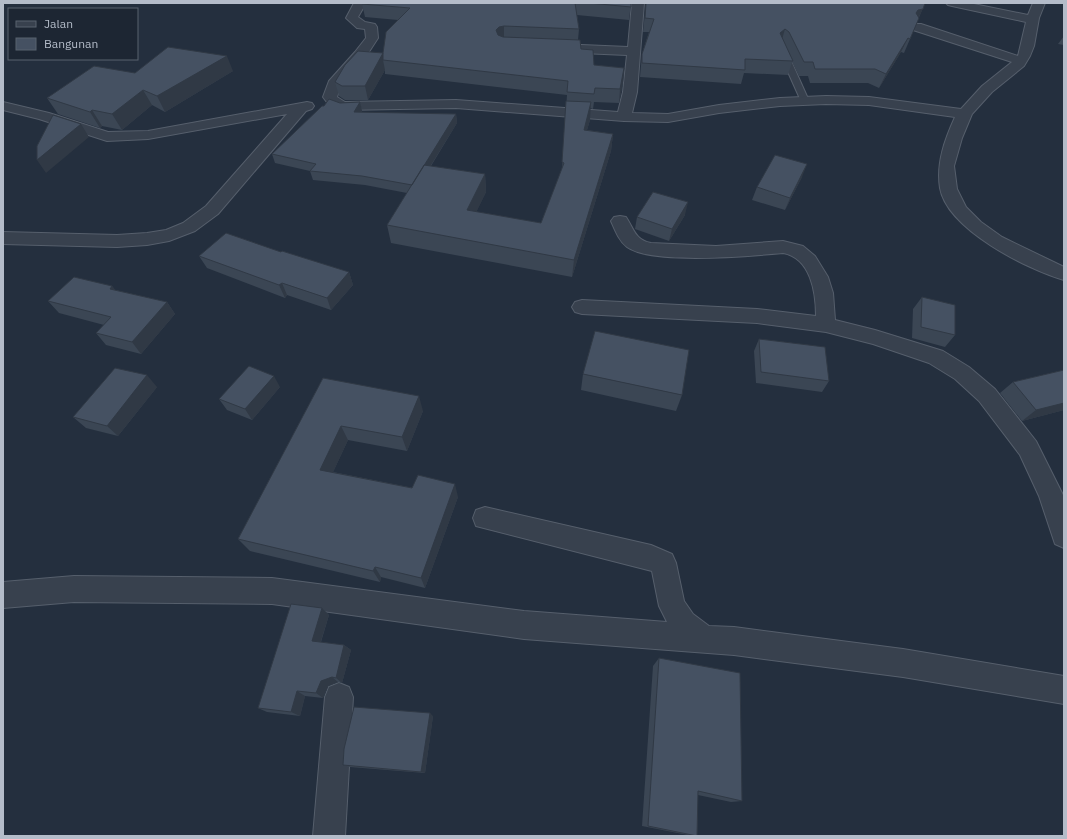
<svg xmlns="http://www.w3.org/2000/svg" width="1067" height="839" font-family="'IBM Plex Sans',sans-serif">
<rect width="100%" height="100%" fill="#242f3e"/>
<g fill="none" stroke-linecap="round" stroke-linejoin="round">
<defs>
<path id="lane" d="M784,52l4,2 21,47 -1,2h-6l-1,-2 -21,-47z"/>
<path id="street" d="M354,3h12l-8,14 7,5 10,2 2,3 1,11 -13,20 -24,27 -4,12 8,5 111,-2 162,12 5,-20 4,-37 -69,-3 -5,-1 -1,-3 1,-3 5,-1 70,3 4,-44h12l-7,89 -5,21 36,1 51,-9 61,-7 46,-2 43,1 92,12 21,-23 30,-24 -99,-32 -2,-3 2,-3h8l97,32 8,-34 -74,-16 -4,-1 -2,-2h23l59,12 5,-12h12l-6,15 -5,28 -4,10 -6,10 -32,26 -20,22 -10,24 -8,28 3,23 9,18 15,15 21,15 62,30v13c-36,-10 -117,-51 -124,-92 -4,-25 5,-49 15,-71l-86,-12 -43,-1 -46,2 -61,7 -51,9 -44,-1 -168,-13 -114,2 -13,-5 -6,-8 6,-16 26,-29 11,-14 -1,-9 -8,-1 -11,-10z
M3,102l46,11 59,19 40,-1 159,-29 5,1 2,3 -2,3 -6,2 -88,103 -23,17 -26,10 -22,4 -30,2 -114,-3v-12l114,3 30,-2 19,-3 17,-7 23,-17 81,-92 -139,25 -41,2 -68,-22 -36,-9z
M620,216l6,1c8,12 9,23 25,26l65,3 67,-5 20,5 12,10 13,21 5,16 2,27 40,10 68,21 26,16 26,22 41,52 27,54 1,53 -9,-4 -16,-48 -19,-41 -41,-54 -24,-22 -26,-16 -56,-19 -47,-12 -69,-9 -175,-9 -7,-2 -3,-5 3,-5 7,-2 175,9 59,7c0,-23 -5,-58 -33,-63 -32,3 -131,12 -156,-6 -8,-6 -12,-17 -16,-26l3,-4z
M485,507l166,38 21,9 4,9 8,38 9,13 16,12 25,1 169,22 161,27v28l-161,-27 -169,-22 -210,-16 -252,-35 -198,-2 -71,6v-26l71,-6 198,2 252,33 143,11 -8,-16 -7,-35 -176,-45 -3,-8 3,-8z
M339,683l10,4 4,10 -8,139h-32l12,-139 4,-10z"/>
</defs>
<use href="#lane" stroke="#565f6c" stroke-width="2"/>
<use href="#street" stroke="#565f6c" stroke-width="2"/>
<use href="#lane" fill="#38414e" fill-rule="evenodd"/>
<use href="#street" fill="#38414e" fill-rule="evenodd"/>
</g>
<path fill="#3b4654" d="M363,3h268l-2,17 -52,-5 2,14 -1,11 3,9 13,16 30,3 -1,14 -4,21 -25,-1 -1,7 -3,-1v12l-3,10 26,4 -2,17 -39,126 -181,-34 -4,-18 20,-32 -42,-8 -52,-5 -3,-9 -35,-8 -3,-9 52,-48 16,-3 20,-1 2,9 -1,2 95,1 1,9 -26,43 54,8 1,18 -10,20 65,11 21,-54 5,-74 -182,-21v-4l-17,30h-23l-6,-4 -4,-14 48,-29 15,-33 -33,-3 -3,-13z
M646,3h279l-15,36 -6,14 -3,-1 -22,36 -11,-5h-58l-2,-7h-9l-7,-14 -4,13 -44,-2 -3,11 -101,-7 2,-23 7,-22h-6z
M1064,36v9l-6,-1z
M233,71l-68,41 -13,-7 -30,25 -20,-4 -2,2 -42,-14 -11,-16 88,-25z
M802,177l-17,33 -33,-10 5,-13z
M685,215l-16,26 -34,-12 2,-12z
M281,252l68,20 4,13 -22,25 -44,-15 -2,3 -78,-30 -8,-12z
M112,286l3,4 52,12 8,12 -34,40 -35,-9 -10,-12 8,-8 -45,-12 -11,-12z
M922,297l33,38 -10,12 -33,-9 1,-29z
M759,339l70,42 -7,11 -66,-9 -2,-32z
M1064,370v40l-42,11 -22,-28 13,-11z
M583,374l99,21 -6,16 -95,-21z
M323,378l100,33 -16,40 -59,-11 -15,32 125,25 -33,91 -44,-11 -1,5 -130,-31 -12,-12z
M157,387l-39,49 -32,-8 -13,-11z
M280,387l-28,33 -25,-10 -8,-11z
M322,608l7,7 -8,27 23,3 7,5 -9,33 -4,-1 -10,4 -5,12 -18,-2 -5,20 -33,-4 -9,-4z
M659,658l83,143 -11,1 -33,-7 -1,41 -9,-1 -46,-9 11,-160z
M433,716l-8,57 -75,-6 -7,-2z"/>
<path fill="#303945" d="M923,9l-7,13v-9l2,-3z
M504,26v14l-4,1 -4,-11 3,-3z
M785,29l-4,14 -1,-10z
M908,38l-7,14 -22,36 7,-14z
M383,53v7l2,10 -17,30 -3,-14z
M227,56l6,15 -68,41 -8,-16z
M624,68l-1,14 -4,21 1,-14z
M143,90l9,15 -30,25 -10,-16z
M360,102l2,9 -6,10 -2,-9z
M591,102l-1,18 -8,27 2,-17z
M92,110l10,16 -2,2 -10,-16z
M456,114l1,9 -44,71 -1,-9z
M81,124l8,13 -43,36 -9,-13z
M613,134l-2,17 -39,126 2,-17z
M807,164l-5,13 -17,33 5,-12z
M485,174l1,18 -17,35 -2,-17z
M688,202l-3,13 -16,26 3,-12z
M349,272l4,13 -22,25 -4,-12z
M282,283l5,12 -2,3 -6,-13z
M112,286l10,12 -12,-9z
M167,302l8,12 -34,40 -9,-12z
M147,375l10,12 -39,49 -11,-10z
M274,376l6,11 -28,33 -7,-11z
M419,396l4,15 -16,40 -5,-14z
M1064,403v7l-42,11 14,-11z
M341,426l7,14 -20,43 -8,-13z
M455,484l3,13 -33,91 -4,-10z
M375,567l6,10 -1,5 -7,-11z
M322,608l7,7 -10,32 -7,-6z
M344,645l7,5 -9,33 -6,-5z
M332,677l6,5 -10,4 -5,12 -7,-5 5,-12z
M297,691l8,5 -5,20 -9,-4z
M430,713l3,3 -8,57 -4,-1z"/>
<path fill="#455162" stroke="#303945" d="M363,3h212l4,26 -75,-3 -5,1 -3,3 2,5 5,2 77,3 1,9 12,1 1,15 30,3 -4,21 -25,-1 -1,6 -27,-2 1,-11 -185,-21v-7l-18,33h-23l-7,-4 10,-17 13,-14 25,2 3,-21 24,-24 -48,-4z
M589,3h42v4z
M646,3h279l-2,6 -5,1 -2,3 3,5 -9,21 -2,-1 -22,36 -11,-5h-60l-2,-7h-9l-15,-30 -4,-3 -5,4 13,28 -48,-2v11l-103,-7v-9l12,-35 -9,-1z
M168,47l59,9 -70,40 -14,-6 -31,24 -20,-4 -2,2 -43,-14 47,-32 41,7z
M329,99l11,4 20,-1 -6,10 102,2 -44,71 -50,-9 -52,-5 6,-7 -44,-10 50,-48h2z
M566,101l25,1 -7,28 29,4 -39,126 -187,-35 37,-60 61,9 -18,36 74,13 23,-60 -2,-1z
M53,115l28,9 -44,36v-14z
M775,155l32,9 -17,34 -33,-11z
M653,192l35,10 -16,27 -35,-12z
M226,233l55,19 1,-1 67,21 -22,26 -45,-15 -3,2 -80,-29z
M74,277l38,9 -2,3 57,13 -35,40 -36,-9 15,-16 -63,-16z
M922,297l33,8v30l-34,-8z
M595,331l94,19 -7,45 -99,-21z
M759,339l66,8 4,34 -68,-9z
M249,366l25,10 -29,33 -26,-10z
M115,368l32,7 -40,51 -34,-9z
M1064,370v33l-28,7 -23,-28z
M323,378l96,18 -17,41 -61,-11 -21,44 92,18 6,-13 37,9 -34,94 -46,-11 -2,4 -135,-32z
M291,604l31,4 -10,33 32,4 -8,33 -4,-1 -11,4 -5,12 -19,-2 -6,21 -33,-4z
M659,658l81,15 2,128 -44,-10 -1,45 -49,-10z
M354,707l76,6 -9,59 -78,-7 1,-16z"/>
<rect width="1067" height="839" fill="none" stroke="#b4bcc9" stroke-width="8"/>
<rect x="8" y="8" width="130" height="52" fill="#1d2633" stroke="#59626f"/>
<rect x="16" y="21" width="20" height="6" fill="#38414e" stroke="#59626f"/>
<text x="44" y="28" font-size="12" fill="#b4bcc9">Jalan</text>
<rect x="16" y="38" width="20" height="12" fill="#455162" stroke="#59626f"/>
<text x="44" y="48" font-size="12" fill="#b4bcc9">Bangunan</text>
</svg>
